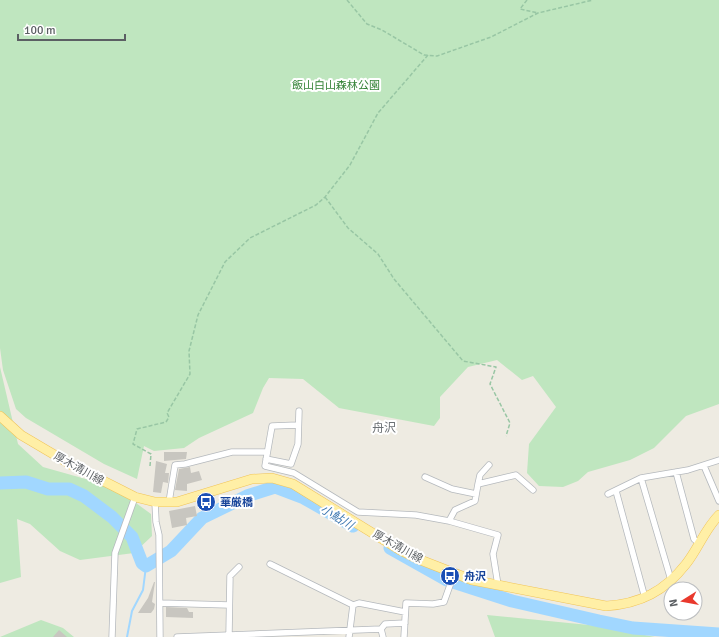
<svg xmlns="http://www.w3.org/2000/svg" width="719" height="637" font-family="Signika,'Noto Sans JP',sans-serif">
<rect width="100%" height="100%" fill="#eeebe2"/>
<path fill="#bfe6bf" d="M0,0h719v404l-33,12 -32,32 -24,12 -42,12 -10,9 -15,6 -24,-1 -12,-13 2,-29 27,-37 -23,-31 -11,4 -25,-20 -29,7 -28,30v21l-6,8 -95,-18 -36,-29 -34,-1 -6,10 -10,25 -54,25 -15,10 -30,3 -10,-5 -7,33 -33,-15 -78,-46 -10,-9 -13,-39 -3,-22z
M0,367l18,77 25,23 71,20 37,27 1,22 -18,17 -54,7 -20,-9 -30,-27 -13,-5 4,58 -21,6z
M487,615l112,11 56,11h-160z
M41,620l22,8 11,9h-74z"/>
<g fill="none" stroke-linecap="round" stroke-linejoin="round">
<path stroke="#a1d7ff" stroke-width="2" d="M127,637l5,-26 11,-21 3,-24"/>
<path stroke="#a1d7ff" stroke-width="13" d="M0,483l26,-1 22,7h21l15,7 28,21 20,20 10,26 4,3 25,-15 31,-33 45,-22 28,-9 29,11 49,28
M390,548l57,32 65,21 87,20 34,7 86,6"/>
</g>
<path fill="#c8c6c0" d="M164,452h23l-1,7 -22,2z
M156,461l11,3 -2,9h4l-1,10 -5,-1 -2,11 -8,-1z
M190,467l1,6 8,-2 3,9 -15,4v7l-12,-1 4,-21z
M195,506l2,10 -11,2 1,7 -15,3 -3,-17z
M154,582h1l-3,20 3,2 -1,5 -3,4h-13l10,-15z
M166,607l21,1 2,4h4v6l-27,-1z
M59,630l8,7h-14z"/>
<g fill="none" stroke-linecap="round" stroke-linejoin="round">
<defs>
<path id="minor" d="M298,425l-26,1 -7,40 29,7 64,39 58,3 33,6 49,14 -5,19 5,31
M266,459l25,5 7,-20 1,-33
M704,466l15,35
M676,472l18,67 5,4
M425,477l27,12 24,5
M641,478l30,102
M478,484l2,-9 9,-10
M616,491l29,107
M608,494l33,-16 47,-8 31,-10
M155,502l1,20 3,13 1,102
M169,502l6,-37 10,-1 47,-12h35
M449,521l6,-11 20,-9 3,-17 38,-9 17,15
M270,564l83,41 -4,32
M160,603l69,2
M353,605l6,-2 46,9
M381,629l2,8
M229,634l1,-58 9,-9
M112,637l3,-84 20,-56
M177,637l204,-8 4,-5 20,-1
M404,637l2,-34 27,1 11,-2 10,-28"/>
<path id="primary" d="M0,416l21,19 49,29 65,33 20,5h22l75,-23 20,-1 21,6 107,66 18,9 54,21 134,26c34,-2 59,-15 80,-42 12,-15 19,-35 33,-49"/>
</defs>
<use href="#minor" stroke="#b5b9bd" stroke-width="7"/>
<use href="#primary" stroke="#f1c458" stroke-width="10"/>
<path stroke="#98c6a4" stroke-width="1.5" stroke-dasharray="4 2" stroke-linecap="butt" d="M347,0l20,24 15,6 42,25 13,1 54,-19 47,-24 55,-13
M527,0l-7,9 18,4
M325,197l23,31 30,26 16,25 69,82 33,6 -6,17 20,39 -4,13
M150,466l1,-12 -18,-10 4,-15 29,-7 3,-5 -2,-4 23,-39 -1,-23 9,-36 27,-53 25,-24 66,-33 9,-8 25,-32 28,-52 50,-58"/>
<use href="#minor" stroke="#fff" stroke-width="5.5"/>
<use href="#primary" stroke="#ffefa6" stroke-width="9"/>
</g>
<defs>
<symbol id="bus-disc" viewBox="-11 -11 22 22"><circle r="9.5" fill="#1a4fb4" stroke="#fff"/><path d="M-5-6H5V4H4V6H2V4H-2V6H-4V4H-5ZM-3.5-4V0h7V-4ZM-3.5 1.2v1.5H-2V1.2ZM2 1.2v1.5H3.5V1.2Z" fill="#fff"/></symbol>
</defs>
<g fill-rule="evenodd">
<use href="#bus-disc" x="195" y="491" width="22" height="22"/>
<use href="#bus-disc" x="439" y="565" width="22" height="22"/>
</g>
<g text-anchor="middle" stroke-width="4" stroke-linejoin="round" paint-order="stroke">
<g font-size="11" fill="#338236" stroke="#fff">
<text x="336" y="89">飯山白山森林公園</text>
</g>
<g font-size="11" fill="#5b5f63" stroke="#fff">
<text transform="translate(79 468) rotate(29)" y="4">厚木清川線</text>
<text transform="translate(398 546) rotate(29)" y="4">厚木清川線</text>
</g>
<g font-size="11" font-weight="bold" fill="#164399" stroke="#fff" text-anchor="start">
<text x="220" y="506">華厳橋</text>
<text x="464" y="580">舟沢</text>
</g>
<g font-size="12" fill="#6c7175" stroke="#fff">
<text x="384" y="432">舟沢</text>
</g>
<g font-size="12" font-style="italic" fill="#3e78b1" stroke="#fff">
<text transform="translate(337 517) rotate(31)" y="4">小鮎川</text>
</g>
</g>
<g transform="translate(683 601) rotate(259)"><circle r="19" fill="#ffffff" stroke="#bdbfc1"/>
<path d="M0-3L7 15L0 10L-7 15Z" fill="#e9392d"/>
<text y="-6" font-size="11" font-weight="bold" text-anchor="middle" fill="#5b5f63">N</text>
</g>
<path d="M18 34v6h107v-6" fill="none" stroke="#5b5f63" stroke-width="2"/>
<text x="24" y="34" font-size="12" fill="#5b5f63" stroke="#ffffff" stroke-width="3" paint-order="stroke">100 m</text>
</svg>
